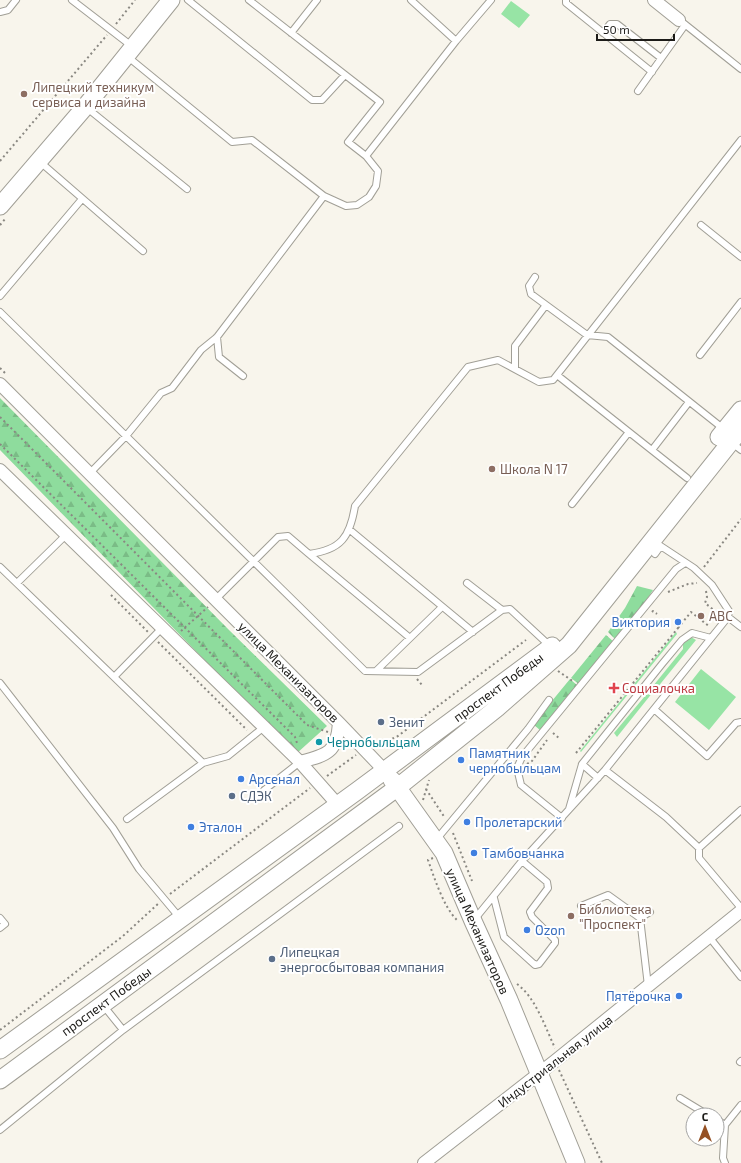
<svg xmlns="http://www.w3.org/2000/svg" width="741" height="1163" font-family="'Exo 2',sans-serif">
<defs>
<pattern id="forest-firs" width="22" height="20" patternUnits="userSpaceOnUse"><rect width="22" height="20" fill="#8edc9d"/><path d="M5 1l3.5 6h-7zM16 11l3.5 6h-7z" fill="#7abc86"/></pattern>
</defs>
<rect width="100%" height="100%" fill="#f8f5ec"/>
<path fill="#97e4a5" d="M511,1l19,14 -11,13 -18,-14z
M676,632l1,2 -96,118 -1,-1z
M691,637l5,3 -39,48 -4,-2 30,-37v-7z
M701,669l35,28 -27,33 -34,-28z
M650,690l3,2 -36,45 -3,-4z"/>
<path fill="url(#forest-firs)" d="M0,398l229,232 98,96 -31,28 -296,-304z
M637,586l16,4 -16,25 -21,25 -8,-8 17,-24z
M606,635l8,7 -34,43 -9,-7z
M570,679l8,7 -37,45 -8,-7z"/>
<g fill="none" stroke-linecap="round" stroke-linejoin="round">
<defs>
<path id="lane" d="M72,0l61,47
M188,0l124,100h10l23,-25
M249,0l131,102 -32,40 18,14 12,15 -2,15 -7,11 -12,8 -11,1 -22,-10
M566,0v3l86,69
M0,12l8,-2 8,-10
M682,22l59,47
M291,33l26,-33
M603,33l7,-9h7l44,34
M456,41l35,-41
M638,91l47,-66
M87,108l100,81
M366,156l90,-115 -45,-41
M39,161l104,90
M701,225l40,32
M535,277l-6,9 2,8 56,41 21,2 117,93
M0,296l82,-97
M0,312l365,359 53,1 84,-62 8,-1 40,37
M217,337l2,20 24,19
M700,355l41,-53
M515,369v-23l31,-41
M557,375l130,103
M732,443l9,7
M652,450l37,-48
M90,473l36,-37 35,-43 11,-5 29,-38 16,-13 107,-141 -72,-56 -20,2 -104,-85
M572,504l57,-72
M350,530l123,102
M309,554l101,84
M655,554l5,-7
M0,567l203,196 25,-7 36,-29
M17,583l49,-48
M467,583l35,27
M216,599l62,-62 10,-1 21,18c32,-4 41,-17 46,-48l113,-139 30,-7 41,22 14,-2 188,-240
M728,617l13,10
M376,671l66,-64
M114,677l48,-49
M0,683l113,145 26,41 41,49
M654,709l53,47 29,-33 5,-1
M605,770l61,47 33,31v10l42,50
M598,778l-16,-14 80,-100 20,-24 10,-7 19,5
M263,791l37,-29
M569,809l13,-45
M562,818l-41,-33 -4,-17 5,-11 154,-188 9,-6
M127,819l76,-56
M436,840l92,-111 21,-29
M699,848l42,-38
M494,898l10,39 31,28 4,-1 16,-21v-3l-23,-23 -2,-5 18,-24 -1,-6 -25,-21
M581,906l27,-11 32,23 8,68
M0,918l5,6 -5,4
M640,918l10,-6
M474,920l48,-59 83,-91 123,-153 1,-6 -17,-26 -18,-17 -41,-27
M710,938l31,39
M103,1005l20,25 276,-204
M740,1062l1,-1
M680,1098l28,17
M717,1120l8,5
M0,1130l123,-100
M725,1163l-2,-5 2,-33 16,-20"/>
<path id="street" d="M654,0l25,20
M0,384l339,339 45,47
M0,470l300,292 38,43
M300,762c27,-7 37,-9 39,-39
M424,1163l131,-102 186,-150"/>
<path id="secondary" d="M0,206l85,-99 86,-107
M719,437l22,-27
M392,780l52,73 29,68 36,79 67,163
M0,1050l357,-259 195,-145
M0,1080l398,-293 99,-79 72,-63 172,-216"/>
</defs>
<use href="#lane" stroke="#a19f96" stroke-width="8"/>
<use href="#street" stroke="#a19f96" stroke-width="14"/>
<use href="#secondary" stroke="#a19f96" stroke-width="19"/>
<path stroke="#8a8882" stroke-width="2" stroke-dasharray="2 3" stroke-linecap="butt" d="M116,24l19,-24
M0,161l107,-126
M0,225l6,-7
M0,368l6,6
M0,417l307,308 21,7
M0,444l295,293 2,6
M704,567l37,-48
M706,591l1,6 -2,6 15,12
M668,592l20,-8 9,-1
M111,595l37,37
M652,612l1,-1 4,3
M678,628l13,-16 19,15
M181,631l27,-24
M158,642l89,88
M558,671l16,11
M417,679l5,6
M553,733l7,6
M373,741l12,1 13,-6 128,-96
M576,753l102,-125 -2,-1
M527,764l5,-3 15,-21
M327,776l29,-21
M426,789l19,29
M423,800l6,-20
M453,833l19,48
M433,858l-5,2c6,17 16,48 29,60
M170,894l140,-106
M517,984c19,14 28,43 38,64
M0,1030l123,-94 36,-33
M559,1070l43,93"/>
<use href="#lane" stroke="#fff" stroke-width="6"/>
<use href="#street" stroke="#fff" stroke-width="12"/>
<use href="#secondary" stroke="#fff" stroke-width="17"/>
</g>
<g fill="#8d6e63" stroke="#fff" stroke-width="1.5">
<circle cx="24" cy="94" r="4"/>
<circle cx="492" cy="469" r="4"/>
<circle cx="701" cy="616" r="4"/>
<circle cx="571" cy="916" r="4"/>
</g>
<g fill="#3f7fe0" stroke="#fff" stroke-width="1.5">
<circle cx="678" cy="622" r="4"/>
<circle cx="461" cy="760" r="4"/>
<circle cx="241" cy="779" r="4"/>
<circle cx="467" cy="822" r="4"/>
<circle cx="191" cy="827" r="4"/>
<circle cx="474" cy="853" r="4"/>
<circle cx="527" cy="930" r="4"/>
<circle cx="679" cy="996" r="4"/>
</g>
<path fill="#e0444e" stroke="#fff" stroke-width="1.5" d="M612 682h4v4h4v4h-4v4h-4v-4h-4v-4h4z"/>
<g fill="#5c6f8a" stroke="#fff" stroke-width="1.5">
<circle cx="381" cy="722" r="4"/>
<circle cx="232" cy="796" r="4"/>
<circle cx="272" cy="959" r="4"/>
</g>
<circle fill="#0f9aa8" stroke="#fff" stroke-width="1.5" cx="319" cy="742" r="4"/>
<g text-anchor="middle" stroke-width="4" stroke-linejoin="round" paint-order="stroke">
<g font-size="13" fill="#785e54" stroke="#fff" text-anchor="start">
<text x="32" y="92">Липецкий техникум<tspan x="32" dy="15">сервиса и дизайна</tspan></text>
<text x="500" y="474">Школа N 17</text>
<text x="709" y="621">АВС</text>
<text x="579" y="914">Библиотека<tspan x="579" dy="15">"Проспект"</tspan></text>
</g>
<g font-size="13" fill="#366cbe" stroke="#fff" text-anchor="start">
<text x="670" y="627" text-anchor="end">Виктория</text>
<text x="469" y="758">Памятник<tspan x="469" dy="15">чернобыльцам</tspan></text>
<text x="249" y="784">Арсенал</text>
<text x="475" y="827">Пролетарский</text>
<text x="199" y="832">Эталон</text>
<text x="482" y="858">Тамбовчанка</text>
<text x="535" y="935">Ozon</text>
<text x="671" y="1001" text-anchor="end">Пятёрочка</text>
</g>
<g font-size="13" fill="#1c1b18" stroke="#fff">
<text transform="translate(289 672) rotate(45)" y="5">улица Механизаторов</text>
<text transform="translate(498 687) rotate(-36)" y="5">проспект Победы</text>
<text transform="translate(478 931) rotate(66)" y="5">улица Механизаторов</text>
<text transform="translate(106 1001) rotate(-36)" y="5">проспект Победы</text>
<text transform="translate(555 1061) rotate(-38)" y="5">Индустриальная улица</text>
</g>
<g font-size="13" fill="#be3a42" stroke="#fff" text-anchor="start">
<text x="622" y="693">Социалочка</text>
</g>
<g font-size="13" fill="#4e5e75" stroke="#fff" text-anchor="start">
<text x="389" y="727">Зенит</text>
<text x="240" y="801">СДЭК</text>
<text x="280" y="957">Липецкая<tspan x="280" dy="15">энергосбытовая компания</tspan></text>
</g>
<g font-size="13" fill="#0d838f" stroke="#fff" text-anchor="start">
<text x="327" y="747">Чернобыльцам</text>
</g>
</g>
<g transform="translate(705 1127)"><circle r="19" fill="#ffffff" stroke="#a4a4a3"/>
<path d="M0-3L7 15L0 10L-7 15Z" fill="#955124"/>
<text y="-6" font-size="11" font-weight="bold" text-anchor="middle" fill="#1c1b18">С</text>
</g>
<path d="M597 34v6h77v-6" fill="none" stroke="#1c1b18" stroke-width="2"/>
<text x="603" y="34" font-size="12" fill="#1c1b18" stroke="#ffffff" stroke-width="3" paint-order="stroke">50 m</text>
</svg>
